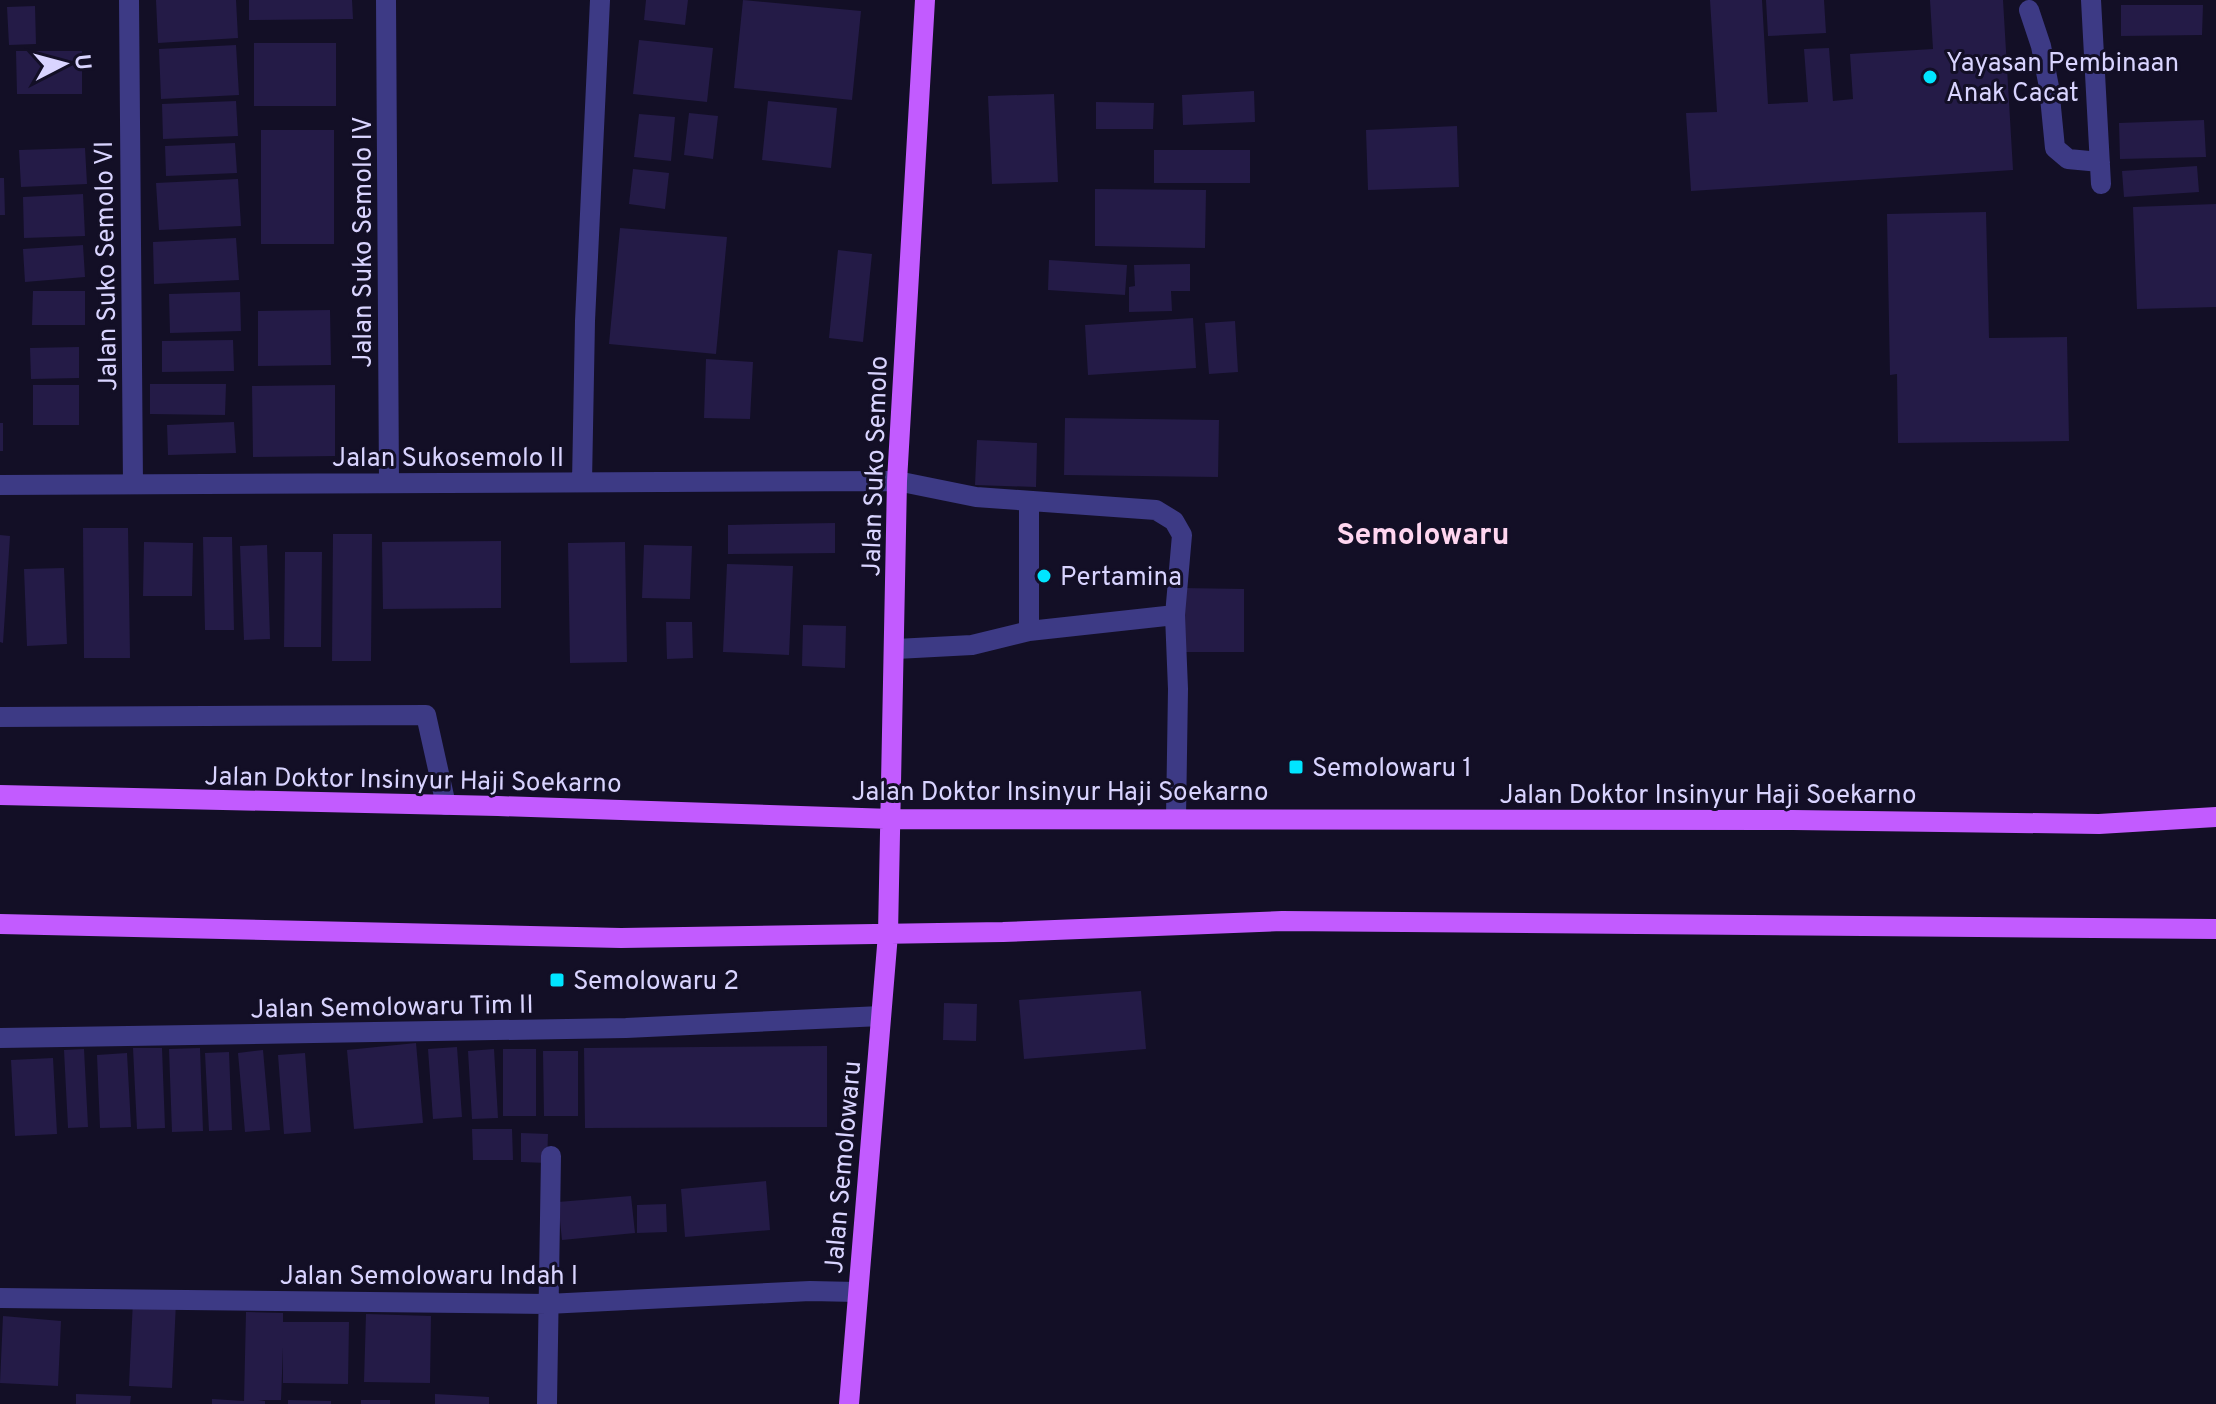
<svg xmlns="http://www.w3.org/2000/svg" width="2216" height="1404" font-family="Overpass,sans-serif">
<rect width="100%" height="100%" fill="#130f26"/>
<path fill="#241b47" d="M156,0h80l2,38 -80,5z
M249,0h103l1,19 -104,1z
M646,0h42l-3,25 -41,-5z
M743,0l118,11 -9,89 -118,-12z
M1710,0h52l6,104 40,-2 -4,-53 25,-1 4,53 20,-2 -3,-45 83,-5 -3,-49h73l10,170 -322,21 -5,-78 31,-1z
M1766,0h58l2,33 -58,3z
M2121,5h82l-1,30 -81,1z
M35,6l1,38 -27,1 -2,-38z
M639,40l74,8 -6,54 -74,-8z
M254,43h82v63h-82z
M236,45l3,50 -78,4 -2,-50z
M16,51h66v43h-65z
M1254,91l1,31 -72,3 -1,-30z
M1054,94l4,88 -66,2 -4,-88z
M236,101l2,35 -75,3 -1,-35z
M768,101l69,7 -6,60 -69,-8z
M1096,102l58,1 -1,26h-57z
M689,113l29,3 -5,43 -29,-4z
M639,114l36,3 -4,44 -37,-4z
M2204,120l2,37 -86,2 -1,-36z
M1457,126l2,61 -91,3 -2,-60z
M261,130h73v114h-73z
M235,143l2,30 -71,3 -1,-30z
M85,148l2,36 -66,3 -2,-37z
M1154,150h96v33h-96z
M2197,166l2,26 -75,5 -2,-26z
M633,169l36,4 -4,36 -36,-5z
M0,178h4l1,37h-5z
M238,179l3,47 -82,4 -3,-47z
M1095,189l111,1 -1,58 -110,-2z
M83,194l2,42 -61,2 -1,-41z
M2216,204v103l-79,2 -4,-102z
M1986,212l3,126 78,-1 2,104 -171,2 -1,-69 -7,1 -3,-161z
M620,228l107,9 -11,117 -107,-10z
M236,238l3,42 -85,4 -1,-42z
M83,245l2,32 -60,5 -2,-33z
M838,250l34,4 -9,88 -34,-4z
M1049,260l78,5 -2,30 -77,-5z
M1190,264v27h-19l1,20 -43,1v-25l6,-1 -1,-21z
M33,291h52v34h-53z
M240,292l1,39 -71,2 -1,-39z
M330,310l1,55 -73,1v-55z
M1193,318l3,50 -108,7 -3,-50z
M1235,321l3,51 -29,2 -4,-51z
M233,340l1,31 -72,1v-31z
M79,347v31l-48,1 -1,-31z
M706,359l47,3 -3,57 -46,-1z
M150,384h76l-1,31 -75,-1z
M33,385h46v40h-46z
M335,385v71l-82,1 -1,-71z
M1065,418l154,2 -1,57 -154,-2z
M234,422l2,31 -68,2 -1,-30z
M0,423h3v28h-3z
M977,440l60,3 -1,44 -61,-2z
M835,523v30l-107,1v-29z
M83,528h45l2,130h-46z
M333,534h39l-1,127h-39z
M0,535l10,1 -7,107 -3,-1z
M203,537h29l2,93h-29z
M501,541v67l-118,1 -1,-67z
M144,542l49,1 -1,53h-49z
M625,542l2,120 -57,1 -2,-120z
M267,545l3,94 -26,1 -4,-94z
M644,545l48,1 -2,53 -48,-1z
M285,552h37l-1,95h-37z
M727,564l66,2 -4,89 -66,-3z
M64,568l3,76 -40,2 -3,-77z
M1181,588l63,1v63h-62z
M666,622h26l1,36 -26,1z
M803,625l43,1 -1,42 -43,-2z
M1141,991l5,58 -122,10 -5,-59z
M944,1003l33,1 -1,37 -33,-1z
M416,1043l7,80 -69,6 -7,-79z
M827,1046v81l-242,1 -1,-80z
M457,1047l5,70 -29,2 -5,-70z
M133,1048h29l3,80 -28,1z
M200,1048l3,83 -31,1 -3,-83z
M84,1049l4,78 -20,1 -4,-78z
M494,1049l4,69 -26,1 -4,-68z
M503,1049h33v67h-33z
M263,1050l7,80 -25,2 -7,-79z
M543,1051h35v65h-34z
M229,1052l3,78 -23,1 -4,-78z
M127,1053l4,74 -31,1 -3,-73z
M305,1053l6,79 -27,2 -6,-79z
M53,1058l4,76 -42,2 -4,-76z
M472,1129h40l1,31h-40z
M521,1133l27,1 -1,29 -26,-1z
M766,1181l4,49 -85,7 -4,-48z
M631,1196l4,37 -73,7 -4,-38z
M666,1204l1,28 -30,1v-28z
M133,1300l43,2 -4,86 -43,-2z
M246,1312l37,1v9h66l-1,62 -65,-1v-36l-2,53h-23l7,1v3h-53v-5l32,2z
M366,1314l65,2 -1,67 -66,-1z
M3,1316l58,5 -3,65 -58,-3z
M76,1394l55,2 -1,8h-54z
M435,1394l54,3v7h-54z
M288,1400l43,1v3h-43z
M361,1400h29v4h-29z"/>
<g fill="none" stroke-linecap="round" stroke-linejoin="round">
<path stroke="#3d3a85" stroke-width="20" d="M129,0l4,484
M386,0l3,483
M2091,0l10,184
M2029,10l12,36 8,41 6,61 13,11 32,3
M582,482l3,-161 15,-321
M0,485l897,-4 79,16 180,13 18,11 8,14 -7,80 3,74 -2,129
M1029,631v-130
M896,649l76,-4 57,-14 146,-16
M0,717l426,-2 20,90
M0,1038l626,-10 255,-12
M0,1298l547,6 263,-13 47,1
M547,1404l4,-248"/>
<path stroke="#c25bff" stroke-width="20" d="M0,795l498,11 394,13 901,1 306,4 117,-7
M0,924l621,14 382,-6 279,-11 934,8
M849,1404l39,-470 9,-453 28,-481"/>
</g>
<g fill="#00e5ff" stroke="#130f26" stroke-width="3">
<circle cx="1930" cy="77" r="8"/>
<circle cx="1044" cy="576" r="8"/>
<rect x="1288" y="759" width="16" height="16" rx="4"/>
<rect x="549" y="972" width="16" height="16" rx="4"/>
</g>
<g text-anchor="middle" stroke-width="6" stroke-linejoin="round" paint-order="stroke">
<g font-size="26" fill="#d9d4ff" stroke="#130f26" text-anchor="start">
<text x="1946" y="71">Yayasan Pembinaan<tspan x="1946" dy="30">Anak Cacat</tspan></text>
<text x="1060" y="585">Pertamina</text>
<text x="1312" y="776">Semolowaru 1</text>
<text x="573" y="989">Semolowaru 2</text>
</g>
<g font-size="26" fill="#d9d4ff" stroke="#130f26">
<text transform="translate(362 242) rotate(-90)" y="9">Jalan Suko Semolo IV</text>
<text transform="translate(105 266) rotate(-91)" y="9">Jalan Suko Semolo VI</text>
<text x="448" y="466">Jalan Sukosemolo II</text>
<text transform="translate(874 466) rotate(-88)" y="9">Jalan Suko Semolo</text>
<text transform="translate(413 779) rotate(1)" y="9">Jalan Doktor Insinyur Haji Soekarno</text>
<text x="1060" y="800">Jalan Doktor Insinyur Haji Soekarno</text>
<text x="1708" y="803">Jalan Doktor Insinyur Haji Soekarno</text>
<text transform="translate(392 1006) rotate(-1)" y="9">Jalan Semolowaru Tim II</text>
<text transform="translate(842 1167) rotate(-85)" y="9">Jalan Semolowaru</text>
<text x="429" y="1284">Jalan Semolowaru Indah I</text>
</g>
<g font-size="30" font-weight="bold" fill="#ffd6f0" stroke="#130f26">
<text x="1423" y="544">Semolowaru</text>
</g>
</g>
<g transform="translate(64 64) rotate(84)" stroke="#130f26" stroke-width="6" paint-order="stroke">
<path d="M0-6L14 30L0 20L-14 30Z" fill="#d9d4ff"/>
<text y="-12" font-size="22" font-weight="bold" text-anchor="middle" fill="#d9d4ff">U</text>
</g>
</svg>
